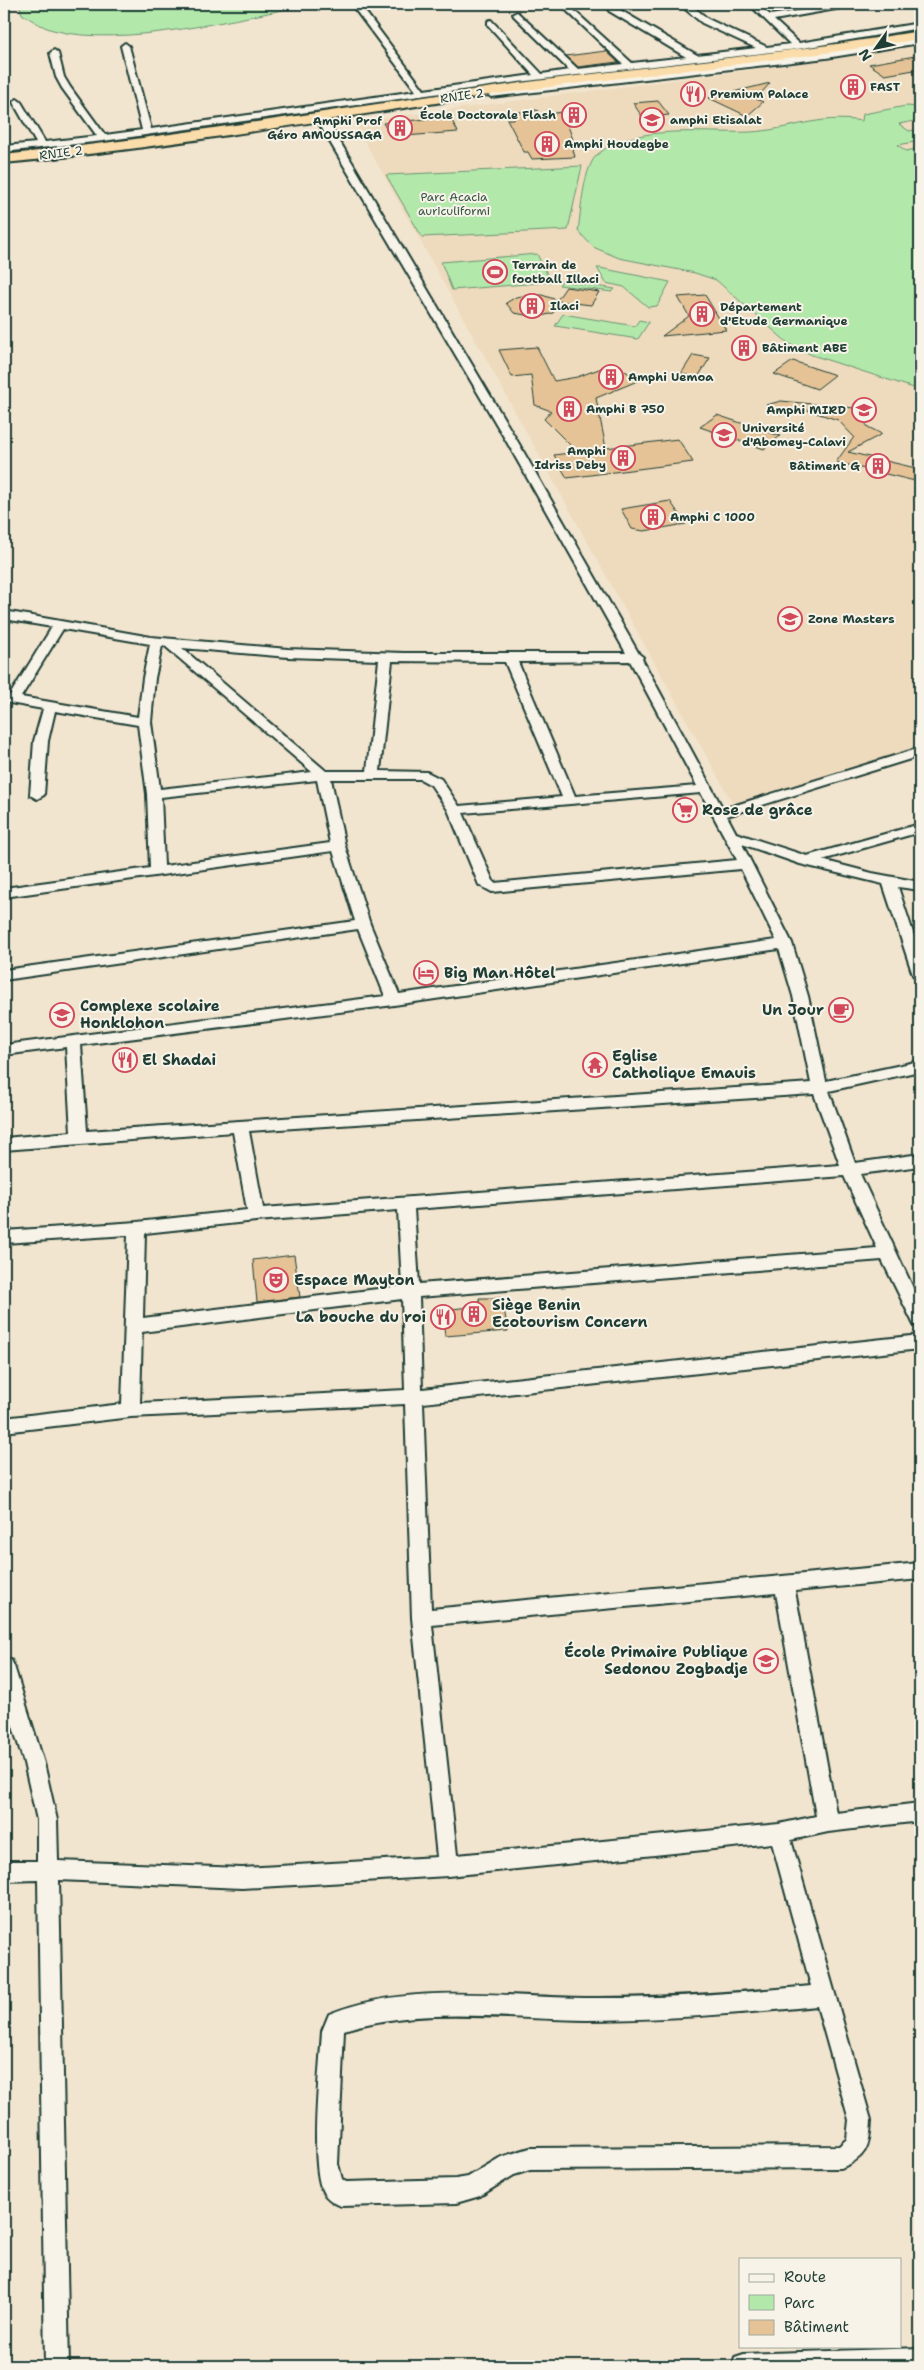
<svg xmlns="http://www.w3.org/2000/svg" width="924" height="2370" font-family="'Shantell Sans',sans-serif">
<rect width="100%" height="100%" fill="#f2e5cf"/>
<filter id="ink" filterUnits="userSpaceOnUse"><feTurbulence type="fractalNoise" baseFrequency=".02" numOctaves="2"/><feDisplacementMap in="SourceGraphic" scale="10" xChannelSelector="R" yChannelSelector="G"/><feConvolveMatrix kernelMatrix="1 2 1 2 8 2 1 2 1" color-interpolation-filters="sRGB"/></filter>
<g filter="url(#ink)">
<path fill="#eedbbe" d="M920,43v705l-186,58 -380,-684 479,-63z"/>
<path fill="#b3e8ab" stroke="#699270" d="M19,4h294c-70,13 -192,45 -260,26 -11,-3 -21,-10 -31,-16z
M906,106l14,1v13l-21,4 10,7 5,-1 6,4v7l-22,4 8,6 14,-3v242l-108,-35 -23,-11 -73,-64 -21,-7 -76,-15 -26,-11 -15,-16c3,-19 5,-65 20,-77 37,-31 107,-20 152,-22 41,-2 67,-18 112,-11l1,-7z
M582,166l-14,64 -146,7 -36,-62z
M537,254l14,28 -99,8 -11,-28z
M597,268h3l70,14 -13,24 -9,1 -24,-20 -18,-4z
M562,281l53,8 -3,3 -53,-7z
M563,314l72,12 4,-6 10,2 -11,17 -83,-13z"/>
<path fill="#e5c396" stroke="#1f3d34" d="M606,51l12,11 -40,5 -12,-11z
M915,56l5,4v9l-35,6 -16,-11z
M770,83l-14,16 7,3 -16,14 -38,-18z
M658,101l11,14 -26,3 -10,-15z
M537,110l3,5 23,-3 13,36 -3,2 2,7 -43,2 -4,-7h-4l-17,-33h8l-4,-6z
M450,117l8,15 -67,5 -8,-14z
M566,287l33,5 -8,13 -33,-4 -5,12 -15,4 -24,-4 -8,-10 10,-6 13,-2h13l15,5z
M705,295l21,35 -64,6 27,-20 -11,-19z
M537,347l17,34 23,-4 36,-13 27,16 -44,18 10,50 72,-9 15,23 -126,16 -13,-23 23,-3 -33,-33 7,-8 -16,-6 -4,-30 -19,2 -13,-27z
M693,355l17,3 -12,19 -17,-3z
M793,361l42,14 -18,14 -43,-15z
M781,401l74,7 13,19 14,7 -34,18 72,17v4l-5,8 -79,-19 18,-25 -16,-17 -34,-11 -12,6 -12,-1 -14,-9z
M717,415l63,21 -16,13 -64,-22z
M670,501l16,23 -42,7 -12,-2 -11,-20z
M294,1255l6,42 -43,5 -4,-42z
M479,1298h23l6,33 -63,5 -3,-26 38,-4z"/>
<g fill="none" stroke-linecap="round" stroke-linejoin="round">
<defs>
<path id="minor" d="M686,4h4l18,15 59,28 23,-3 -41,-40h8l13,11 75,-11h19l-90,16 25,23 121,-20v5l-123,21 -279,33 -415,59 -99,11v-6l32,-3 -23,-41 4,-3 4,3 24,40 52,-6 -35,-48 -6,-11 -6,-24 4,-3 4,3 6,24 6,10 35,48 37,-5 -21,-84 4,-3 4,3 22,83 265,-38 -62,-83 4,-2h3l63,84 109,-15 -45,-50v-4l3,-1 51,54 27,-4 -55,-54 -1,-2 4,-2 61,57 45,-5 -57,-54v-4h3l63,57 54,-6 -77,-46v-4h6l82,48 59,-7 -54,-25 -18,-15 -1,-2z
M920,37v6l-94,15 -335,39 -4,-3 4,-3 335,-39z
M322,117l5,3 192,324 120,210 4,3 -1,2 81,150 197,-61v8l-193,60 9,17 71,23 113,-32v8l-98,28 50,13 48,9v8l-22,-3 22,67v26l-7,-5 -30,-91 -83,-20 -58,-20 50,99 16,53 18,85 94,-20v10l-91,20 26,72 65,-9v12l-60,8 60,129v23l-6,-1 -32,-65 -463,37 3,92 498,-54v14l-497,54 8,206 489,-46v16l-125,12 41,222 84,-10v18l-92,11 -37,8 80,280c-1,27 -5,38 -30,48l-311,2 -16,5 -34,21 -24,7 -115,3c-7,-3 -14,-7 -18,-14 -14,-27 -3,-127 -1,-161l7,-17c81,-32 171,-17 255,-16 76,1 152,-5 227,-12l-39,-143 -324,33 -206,12 -183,-8 10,486h-24l-7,-486 -34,1v-20h33v-41l-13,-57 -20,-66v-39l7,2 3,6 30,97 13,57 1,41 184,7 195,-11 -25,-239 -7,-214 -274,13 -127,15v-14l118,-14 6,-169 -124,8v-12l133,-9 110,-12 -14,-78 -229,18v-12l67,-6 -5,-85 -62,8v-10l381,-49 -27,-67 -354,51v-10l351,-49 -22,-70 -329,46v-9l146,-20 -3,-74 -9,-69 -83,-14 -7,30 -4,54 -7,4 -7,-4 4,-54 9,-32 -39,-7v-8l6,1 42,-68 -48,-8v-8l147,26 137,12 116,4h222l-118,-209 -191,-324zM63,629l87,15 -7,34 -5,39 -117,-20zM162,646h3l147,126 -152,17 -9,-67 4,-44zM182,648l106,9 91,3 -12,111h-41zM392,661l113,1 57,135 -103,9 -18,-27 -14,-7 -47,-1zM630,661l67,125 -122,10 -57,-134zM331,779h89l11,6 17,25 31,75 13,7 249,-23 35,71 -377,54 -29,-70 -25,-78zM317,780l13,63 -166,23 -3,-69zM701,793l36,67 -243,23 -31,-70zM779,949l14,47 18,87 -724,48 -6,-86 313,-40zM814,1094l26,71 -577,43 -14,-77zM844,1176l33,72 -458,36 -5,-75zM398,1210l4,76 -259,32 2,-85 111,-12zM402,1299l3,91 -265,13 2,-71zM776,1593l40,223 -37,8 -322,31 -25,-230zM817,2006l32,114 -2,19 -8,7 -309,2 -29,9 -33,20 -12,2 -110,3 -4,-3 -4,-15 6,-134c79,-24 161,-11 242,-10 77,0 154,-6 231,-14z
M920,2348v18h-188l3,-9 9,-3z"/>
<path id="highway" d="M920,31v8c-141,23 -283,35 -424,55 -164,24 -327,54 -492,69v-8c176,-19 350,-49 524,-73 131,-17 262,-29 392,-51z"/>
</defs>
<use href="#minor" stroke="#1f3d34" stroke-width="4"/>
<use href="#highway" stroke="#1f3d34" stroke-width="4"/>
<use href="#minor" fill="#f7f3e8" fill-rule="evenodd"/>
<use href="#highway" fill="#fbddab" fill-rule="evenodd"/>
</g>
</g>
<defs>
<symbol id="building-ring" viewBox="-11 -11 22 22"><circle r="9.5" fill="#f7f3e8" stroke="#d1495b" stroke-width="1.5"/><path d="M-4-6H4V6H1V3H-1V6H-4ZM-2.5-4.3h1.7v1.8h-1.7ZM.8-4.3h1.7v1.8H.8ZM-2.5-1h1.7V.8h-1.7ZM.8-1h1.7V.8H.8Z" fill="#d1495b"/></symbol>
<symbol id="restaurant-ring" viewBox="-11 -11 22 22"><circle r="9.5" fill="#f7f3e8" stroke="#d1495b" stroke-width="1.5"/><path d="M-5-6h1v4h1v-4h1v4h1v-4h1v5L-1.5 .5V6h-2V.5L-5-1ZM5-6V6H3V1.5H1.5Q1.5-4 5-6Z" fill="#d1495b"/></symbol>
<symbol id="university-ring" viewBox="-11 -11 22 22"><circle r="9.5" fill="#f7f3e8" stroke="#d1495b" stroke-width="1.5"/><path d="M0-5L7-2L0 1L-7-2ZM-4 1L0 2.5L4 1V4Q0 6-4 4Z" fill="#d1495b"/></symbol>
<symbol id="stadium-ring" viewBox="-11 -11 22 22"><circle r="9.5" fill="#f7f3e8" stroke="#d1495b" stroke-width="1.5"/><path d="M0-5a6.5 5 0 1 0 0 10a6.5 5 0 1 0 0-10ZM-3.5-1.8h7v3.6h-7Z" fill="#d1495b"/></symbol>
<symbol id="supermarket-ring" viewBox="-11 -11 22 22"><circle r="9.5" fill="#f7f3e8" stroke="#d1495b" stroke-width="1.5"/><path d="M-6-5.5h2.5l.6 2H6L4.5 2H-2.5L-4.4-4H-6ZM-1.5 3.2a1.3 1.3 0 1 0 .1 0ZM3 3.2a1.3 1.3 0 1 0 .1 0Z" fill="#d1495b"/></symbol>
<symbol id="hotel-ring" viewBox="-11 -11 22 22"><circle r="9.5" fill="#f7f3e8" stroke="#d1495b" stroke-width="1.5"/><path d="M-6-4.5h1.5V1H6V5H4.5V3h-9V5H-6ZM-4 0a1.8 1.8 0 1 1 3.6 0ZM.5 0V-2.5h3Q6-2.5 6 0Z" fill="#d1495b"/></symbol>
<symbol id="cafe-ring" viewBox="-11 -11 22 22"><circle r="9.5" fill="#f7f3e8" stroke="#d1495b" stroke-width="1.5"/><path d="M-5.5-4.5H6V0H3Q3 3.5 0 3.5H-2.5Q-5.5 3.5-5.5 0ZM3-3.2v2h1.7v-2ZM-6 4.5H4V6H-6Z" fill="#d1495b"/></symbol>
<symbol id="school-ring" viewBox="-11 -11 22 22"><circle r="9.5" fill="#f7f3e8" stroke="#d1495b" stroke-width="1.5"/><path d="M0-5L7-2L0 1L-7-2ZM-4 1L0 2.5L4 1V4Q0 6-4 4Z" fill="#d1495b"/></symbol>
<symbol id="temple-ring" viewBox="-11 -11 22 22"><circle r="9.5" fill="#f7f3e8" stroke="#d1495b" stroke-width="1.5"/><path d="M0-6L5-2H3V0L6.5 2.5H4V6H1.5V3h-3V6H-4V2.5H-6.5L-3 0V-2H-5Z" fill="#d1495b"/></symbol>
<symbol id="theatre-ring" viewBox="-11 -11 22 22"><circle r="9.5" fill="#f7f3e8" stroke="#d1495b" stroke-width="1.5"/><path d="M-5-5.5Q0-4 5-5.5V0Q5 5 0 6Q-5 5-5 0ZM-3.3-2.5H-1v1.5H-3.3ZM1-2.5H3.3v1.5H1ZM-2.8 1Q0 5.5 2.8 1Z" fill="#d1495b"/></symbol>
</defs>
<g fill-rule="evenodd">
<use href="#building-ring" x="839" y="73" width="28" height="28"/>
<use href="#restaurant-ring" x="679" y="80" width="28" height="28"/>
<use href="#building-ring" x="560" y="101" width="28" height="28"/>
<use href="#university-ring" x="638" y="106" width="28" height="28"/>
<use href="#building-ring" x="386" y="114" width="28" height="28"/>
<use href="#building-ring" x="533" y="130" width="28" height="28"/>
<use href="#stadium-ring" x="481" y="258" width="28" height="28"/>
<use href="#building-ring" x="518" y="292" width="28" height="28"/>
<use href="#building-ring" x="688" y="300" width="28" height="28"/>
<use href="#building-ring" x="730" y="334" width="28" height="28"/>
<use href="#building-ring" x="597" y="363" width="28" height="28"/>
<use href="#building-ring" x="555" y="395" width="28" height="28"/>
<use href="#university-ring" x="850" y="396" width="28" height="28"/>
<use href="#university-ring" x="710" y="421" width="28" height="28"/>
<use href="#building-ring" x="609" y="444" width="28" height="28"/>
<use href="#building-ring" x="864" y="452" width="28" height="28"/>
<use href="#building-ring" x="639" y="503" width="28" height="28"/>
<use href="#university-ring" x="776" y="605" width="28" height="28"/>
<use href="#supermarket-ring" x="671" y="796" width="28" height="28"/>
<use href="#hotel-ring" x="412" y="959" width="28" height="28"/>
<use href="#cafe-ring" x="827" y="996" width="28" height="28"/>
<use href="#school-ring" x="48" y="1001" width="28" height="28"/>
<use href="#restaurant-ring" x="111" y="1046" width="28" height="28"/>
<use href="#temple-ring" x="581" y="1051" width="28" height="28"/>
<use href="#theatre-ring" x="262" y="1266" width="28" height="28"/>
<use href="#building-ring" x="460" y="1300" width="28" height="28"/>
<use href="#restaurant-ring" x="429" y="1303" width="28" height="28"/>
<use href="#school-ring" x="752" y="1647" width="28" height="28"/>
</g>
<g text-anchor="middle" stroke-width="4" stroke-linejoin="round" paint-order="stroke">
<g font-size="12" font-weight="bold" fill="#1f3d34" stroke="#f7f3e8" text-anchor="start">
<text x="870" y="91">FAST</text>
<text x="710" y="98">Premium Palace</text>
<text x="556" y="119" text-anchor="end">École Doctorale Flash</text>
<text x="670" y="124">amphi Etisalat</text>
<text x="382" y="125" text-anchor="end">Amphi Prof<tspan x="382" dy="14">Géro AMOUSSAGA</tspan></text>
<text x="564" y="148">Amphi Houdegbe</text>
<text x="512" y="269">Terrain de<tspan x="512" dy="14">football Illaci</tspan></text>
<text x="550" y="310">Ilaci</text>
<text x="720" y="311">Département<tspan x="720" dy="14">d'Etude Germanique</tspan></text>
<text x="762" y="352">Bâtiment ABE</text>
<text x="628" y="381">Amphi Uemoa</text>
<text x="586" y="413">Amphi B 750</text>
<text x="846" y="414" text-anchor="end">Amphi MIRD</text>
<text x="742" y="432">Université<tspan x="742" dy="14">d'Abomey-Calavi</tspan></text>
<text x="606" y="455" text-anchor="end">Amphi<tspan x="606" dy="14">Idriss Deby</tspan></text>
<text x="860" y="470" text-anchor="end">Bâtiment G</text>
<text x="670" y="521">Amphi C 1000</text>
<text x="808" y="623">Zone Masters</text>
</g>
<g font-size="12" fill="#1f3d34" stroke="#f7f3e8">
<text transform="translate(462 96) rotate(-8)" y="4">RNIE 2</text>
<text transform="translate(61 153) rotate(-7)" y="4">RNIE 2</text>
</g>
<g font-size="12" fill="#355746" stroke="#f7f3e8">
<text x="454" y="201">Parc Acacia<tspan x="454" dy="14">auriculiformi</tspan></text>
</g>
<g font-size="15" font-weight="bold" fill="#1f3d34" stroke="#f7f3e8" text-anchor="start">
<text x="702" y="815">Rose de grâce</text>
<text x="444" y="978">Big Man Hôtel</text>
<text x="80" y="1011">Complexe scolaire<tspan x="80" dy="17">Honklohon</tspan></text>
<text x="824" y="1015" text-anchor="end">Un Jour</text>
<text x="612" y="1061">Eglise<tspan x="612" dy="17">Catholique Emauis</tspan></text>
<text x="142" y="1065">El Shadai</text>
<text x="294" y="1285">Espace Mayton</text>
<text x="492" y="1310">Siège Benin<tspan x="492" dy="17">Ecotourism Concern</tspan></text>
<text x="426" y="1322" text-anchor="end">La bouche du roi</text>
<text x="748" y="1657" text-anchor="end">École Primaire Publique<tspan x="748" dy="17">Sedonou Zogbadje</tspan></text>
</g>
</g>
<rect width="924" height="2370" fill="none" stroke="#f7f3e8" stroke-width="20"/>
<rect x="10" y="10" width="904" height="2350" fill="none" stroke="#1f3d34" stroke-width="2" filter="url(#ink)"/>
<rect x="739" y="2258" width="162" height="90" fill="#f7f3e8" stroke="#a1aaa0"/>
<rect x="749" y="2274" width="25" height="8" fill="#f7f3e8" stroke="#a1aaa0"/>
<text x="784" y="2282" font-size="15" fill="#1f3d34">Route</text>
<rect x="749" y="2295" width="25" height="15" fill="#b3e8ab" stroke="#a1aaa0"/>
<text x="784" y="2308" font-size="15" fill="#1f3d34">Parc</text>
<rect x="749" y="2320" width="25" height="15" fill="#e5c396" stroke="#a1aaa0"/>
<text x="784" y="2332" font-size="15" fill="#1f3d34">Bâtiment</text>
<g transform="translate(876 48) rotate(237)" stroke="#f7f3e8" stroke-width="4" paint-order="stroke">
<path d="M0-4L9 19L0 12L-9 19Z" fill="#1f3d34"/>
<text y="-8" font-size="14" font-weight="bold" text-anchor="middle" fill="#1f3d34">N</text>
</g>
</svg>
